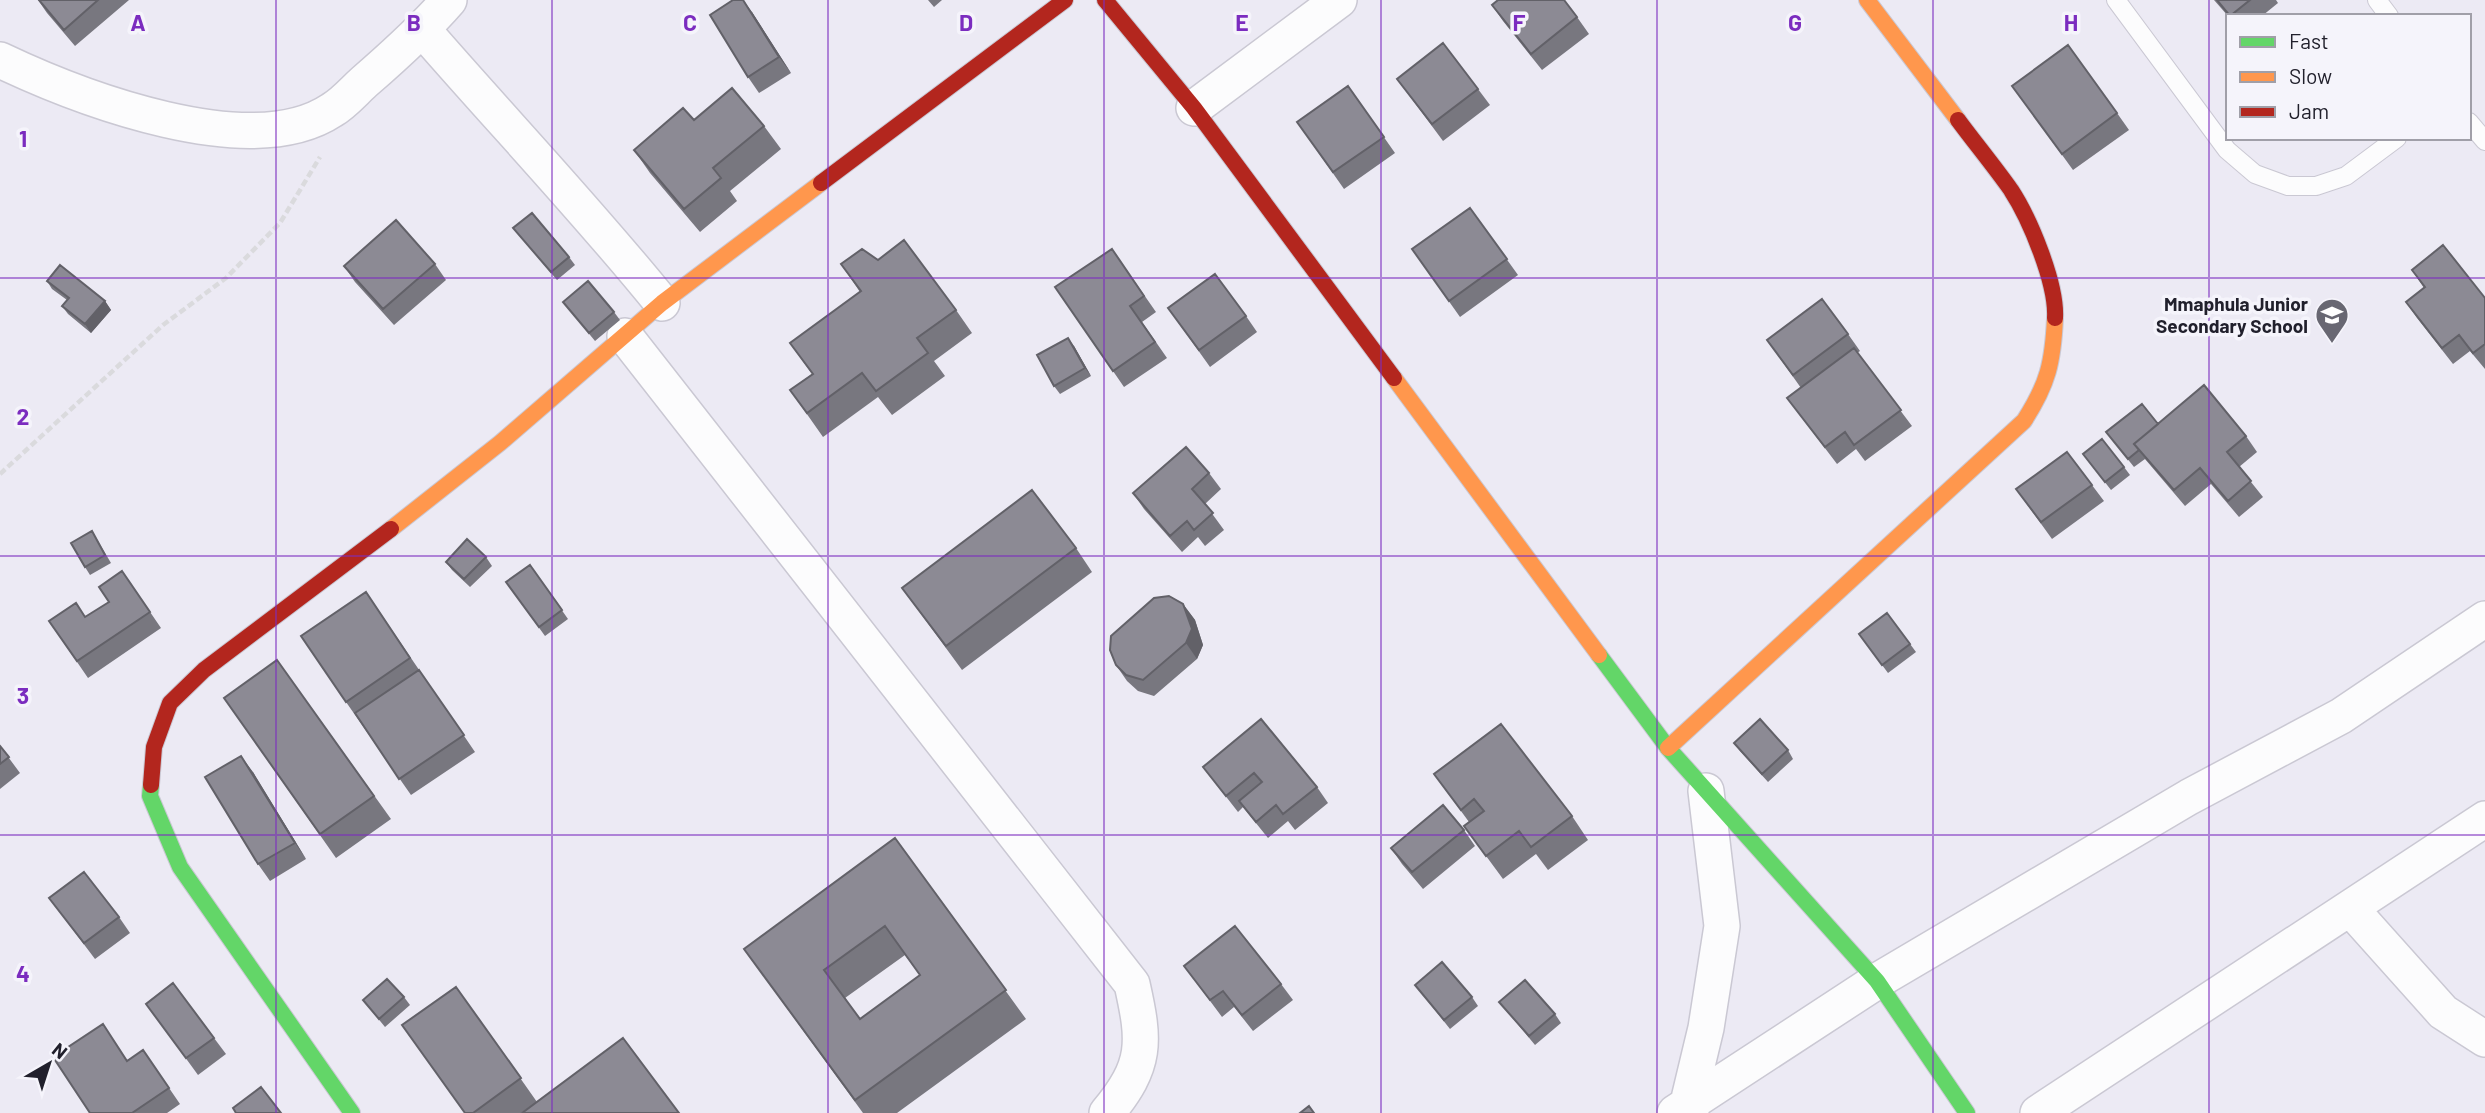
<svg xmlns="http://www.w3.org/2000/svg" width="2485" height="1113" font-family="Barlow,sans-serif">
<rect width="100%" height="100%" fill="#eceaf4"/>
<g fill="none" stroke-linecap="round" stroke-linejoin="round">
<defs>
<path id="lane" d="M2116,0l111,150 28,24 33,12h28l30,-10 51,-38
M2377,0l12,16
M2469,122l16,19"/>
<path id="street" d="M423,30c79,91 163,179 239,273
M0,60c80,38 251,104 332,50 12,-7 22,-19 32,-28 30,-26 59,-52 85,-82
M1194,108l145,-108
M625,336l507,648c13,58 15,81 -25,129
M2350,908l93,104 42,27
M1675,1113l202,-132 312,-184 152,-81 144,-97
M1691,1113l-3,-10 18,-75 16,-102 -16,-135
M2038,1113l447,-294"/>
<path id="fast" d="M1599,655l69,93 209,233 90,132
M151,785l-1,11 30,71 172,246"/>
<path id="slow" d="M1867,0l91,120
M1394,378l205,277
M391,529l109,-86 162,-140 159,-120
M1668,748l356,-327c24,-37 29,-59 31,-103"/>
<path id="jam" d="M1105,0l89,108 200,270
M1958,120c17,23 36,46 53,70 19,29 46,94 44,128
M821,183l244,-183
M151,785l3,-38 16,-44 34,-33 187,-141"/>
</defs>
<use href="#lane" stroke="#cac8d3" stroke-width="20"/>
<use href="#street" stroke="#cac8d3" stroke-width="38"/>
<use href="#fast" stroke="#cac8d3" stroke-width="18"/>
<use href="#slow" stroke="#cac8d3" stroke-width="18"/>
<use href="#jam" stroke="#cac8d3" stroke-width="18"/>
<path stroke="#dadadd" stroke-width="4.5" stroke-dasharray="7 3.5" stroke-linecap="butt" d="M0,474l163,-149 63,-47 54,-55 40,-66"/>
<use href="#lane" stroke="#fcfcfd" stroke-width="18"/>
<use href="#street" stroke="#fcfcfd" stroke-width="35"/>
<use href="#fast" stroke="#63d668" stroke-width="16"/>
<use href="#slow" stroke="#ff974d" stroke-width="16"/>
<use href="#jam" stroke="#b3261e" stroke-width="16"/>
</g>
<path fill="#78777f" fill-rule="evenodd" d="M38,0h91l-54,46 -28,-33z
M928,0h14l-8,7z
M2214,0h62l2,3 -16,13h-34z
M1492,5l85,12 12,17 -47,36 -39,-49z
M752,12l39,61 -32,20 -11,-16z
M1397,79l81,10 12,16 -47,36z
M1348,86l47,67 -51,36 -47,-67z
M2012,86l105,27 12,17 -56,40z
M694,120l70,6 17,23 -51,42 7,10 -37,31 -50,-59 -16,-23z
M1470,208l48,67 -58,42 -48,-68z
M513,228l56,29 6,8 -18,15z
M1112,249l44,63 -14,10 25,36 -43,29 -69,-100z
M435,264l11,16 -52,45 -39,-43 -11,-16z
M841,264l115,46 16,23 -38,28 11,15 -53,39 -14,-18 -55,40 -33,-47 22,-16 -22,-31 70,-51z
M2412,270l73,28v71l-15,-18 -17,13 -36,-46 -11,-16 18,-14z
M47,281l58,20 6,9 -20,23 -23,-19 -6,-8 5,-6 -15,-11z
M563,302l51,10 6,8 -25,21z
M1168,308l78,8 11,16 -47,35z
M1848,334l12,17 -3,2 55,73 -47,35 -9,-12 -19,15 -50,-66 14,-10 -34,-48z
M1074,346l17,30 -31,18 -6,-8z
M2158,424l88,12 11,16 -18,15 24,30 -24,20 -28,-33 -26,22 -40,-47 -11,8 -28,-35z
M2067,452l37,49 -52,38 -36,-50z
M2083,454l41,13 6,8 -19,15z
M1209,473l12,16 -16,15 19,26 -19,16 -7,-9 -16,15 -38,-43 -11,-16z
M92,531l19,32 -21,12 -5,-8z
M1076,548l16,24 -130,98 -60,-82z
M486,557l6,9 -22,21 -18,-17 -6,-8z
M530,565l38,54 -23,17 -39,-54z
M122,571l39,57 -73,50 -39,-57 37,-4 23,-15z
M366,592l109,160 -64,43 -65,-93z
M1183,604l12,16 8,25 -6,14 -43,37 -16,-5 -11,-10 -11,-16z
M1887,613l29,39 -28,21 -29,-39z
M277,660l114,159 -55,39 -112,-160z
M1261,719l56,68 11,16 -33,27 -7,-9 -20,17 -25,-31 -5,5 -35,-45z
M1734,743l54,7 5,9 -25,23 -28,-31z
M0,746l20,27 -20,16z
M253,772l53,87 -36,22 -12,-17z
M1434,774l138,42 16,24 -40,30 -12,-16 -33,25 -39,-53 5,-4z
M1464,830l11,16 -52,43 -21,-25 -11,-16z
M895,838l131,181 -129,94h-34l-119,-164zM905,955l15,20 -60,44 -15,-21z
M49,898l70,19 11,16 -35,26z
M1184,966l97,18 12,16 -40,31 -19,-24 -12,10z
M1415,985l57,12 6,9 -28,23z
M456,987l81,115 -16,11h-56z
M404,997l6,8 -25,22 -22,-27z
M1499,1002l56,12 6,9 -26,22z
M158,1020l56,18 12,16 -28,21z
M143,1050l37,54 -13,9h-77l38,-53z"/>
<path fill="#626168" d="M743,0l9,12 39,61 -12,-16z
M105,301l6,9 -20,23 -6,-9z
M1068,338l6,8 17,30 -6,-8z
M1183,604l12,16 8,25 -6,14 -11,-16z
M241,756l12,16 53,87 -11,-16z"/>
<path fill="#8c8a94" stroke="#626168" stroke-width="2" fill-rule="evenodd" d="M39,0h59l-34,30z
M733,0h10l36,57 -31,20 -38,-62z
M1498,0h66l13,17 -46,37 -39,-49z
M2217,0h33l-20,16z
M1443,43l35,46 -46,35 -35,-45z
M2068,45l49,68 -55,41 -50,-68z
M1348,86l36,51 -51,35 -36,-50z
M732,88l32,38 -51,42 8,10 -37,31 -50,-59 49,-42 11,12z
M1470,208l37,51 -58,42 -37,-52z
M532,213l37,44 -18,15 -38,-44z
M396,220l39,44 -52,45 -39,-43z
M904,240l52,70 -39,28 11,15 -52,38 -14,-18 -55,40 -17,-23 23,-16 -23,-31 71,-52 -20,-27 21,-15 16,11z
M2443,245l42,53v46l-12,9 -14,-18 -17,13 -36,-46 19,-15 -13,-17z
M1112,249l32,47 -14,10 25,36 -42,29 -58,-84z
M60,265l45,36 -20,23 -23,-18 7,-8 -22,-17z
M1215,274l31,42 -47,34 -31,-42z
M588,281l26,31 -25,21 -26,-31z
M1822,299l26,35 -55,41 -26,-35z
M1068,338l17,30 -31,18 -17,-31z
M1854,348l47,62 -47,35 -9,-13 -20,15 -38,-49z
M2204,385l42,51 -19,16 24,29 -23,20 -28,-33 -26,22 -40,-46z
M2142,404l16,20 -24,20 5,6 -11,9 -22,-27z
M2102,439l22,28 -19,15 -22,-28z
M1186,447l23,26 -17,16 21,24 -19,17 -7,-9 -17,15 -37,-43z
M2067,452l25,33 -51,37 -25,-33z
M1032,490l44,58 -130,98 -44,-58z
M92,531l13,24 -20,12 -14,-24z
M467,539l19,18 -22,22 -18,-17z
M530,565l32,45 -23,17 -33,-45z
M122,571l28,41 -73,49 -28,-40 27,-18 9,14 24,-15 -10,-15z
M366,592l44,66 -64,44 -45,-66z
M1169,596l14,8 9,25 -6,14 -43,37 -17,-5 -10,-10 -6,-15 1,-14 43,-38z
M1887,613l23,31 -28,21 -23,-31z
M277,660l97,136 -54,38 -96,-136z
M419,670l45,65 -65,44 -44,-66z
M1261,719l56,68 -34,27 -7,-9 -20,17 -17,-21 23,-19 -8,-9 -28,23 -23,-29z
M1760,719l28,31 -26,24 -28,-31z
M1501,724l71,92 -41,31 -12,-16 -33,25 -22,-30 20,-15 -10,-12 -13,11 -27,-36z
M0,746l9,11 -9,7z
M241,756l54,87 -37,21 -53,-87z
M1443,805l21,25 -52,42 -21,-24z
M895,838l111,152 -151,110 -111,-151zM885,926l35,49 -60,44 -36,-49z
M84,872l35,45 -35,26 -35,-45z
M1235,926l46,58 -39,31 -19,-24 -13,9 -26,-34z
M1442,962l30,35 -28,23 -29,-35z
M387,979l17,18 -25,22 -16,-19z
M1525,980l30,34 -26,22 -30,-34z
M173,983l41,55 -28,20 -40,-54z
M456,987l65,91 -48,35h-8l-63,-88z
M103,1024l24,37 16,-11 26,38 -37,25h-42l-37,-56z
M623,1038l56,75h-157z
M261,1087l20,26h-45l-3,-5z
M1309,1106l5,7h-14z"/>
<path fill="none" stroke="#7b2cbf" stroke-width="2" stroke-opacity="0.55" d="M276,0v1113M552,0v1113M828,0v1113M1104,0v1113M1381,0v1113M1657,0v1113M1933,0v1113M2209,0v1113M0,278h2485M0,556h2485M0,835h2485"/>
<defs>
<symbol id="school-pin" viewBox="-11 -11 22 30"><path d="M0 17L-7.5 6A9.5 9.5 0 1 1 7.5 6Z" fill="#686772" stroke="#f5f4fb"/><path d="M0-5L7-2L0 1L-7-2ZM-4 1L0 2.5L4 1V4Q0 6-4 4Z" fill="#fff"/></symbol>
</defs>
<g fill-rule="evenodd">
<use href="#school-pin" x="2313" y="296" width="38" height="52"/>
</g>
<g text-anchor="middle" stroke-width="7" stroke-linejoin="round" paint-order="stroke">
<g font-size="19" font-weight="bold" fill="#21202c" stroke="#f5f4fb" text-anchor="end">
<text x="2308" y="311">Mmaphula Junior<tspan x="2308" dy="22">Secondary School</tspan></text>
</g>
</g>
<g font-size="23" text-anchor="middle" font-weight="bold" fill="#7b2cbf" stroke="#f5f4fb" stroke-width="7" stroke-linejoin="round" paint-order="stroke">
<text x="138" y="31">A</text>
<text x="414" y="31">B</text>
<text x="690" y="31">C</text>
<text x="966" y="31">D</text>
<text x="1242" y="31">E</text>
<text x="1519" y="31">F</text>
<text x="1795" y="31">G</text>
<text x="2071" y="31">H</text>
<text x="23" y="147">1</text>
<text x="23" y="425">2</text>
<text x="23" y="704">3</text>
<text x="23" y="982">4</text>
</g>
<rect x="2226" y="14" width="245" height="126" fill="#f5f4fb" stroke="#a09fa8" stroke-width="2"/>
<rect x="2240" y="37" width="35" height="10" fill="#63d668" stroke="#a09fa8" stroke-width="2"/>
<text x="2289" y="49" font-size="21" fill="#21202c">Fast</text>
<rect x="2240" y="72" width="35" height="10" fill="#ff974d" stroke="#a09fa8" stroke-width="2"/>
<text x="2289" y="84" font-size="21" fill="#21202c">Slow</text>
<rect x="2240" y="107" width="35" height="10" fill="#b3261e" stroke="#a09fa8" stroke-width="2"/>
<text x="2289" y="119" font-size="21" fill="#21202c">Jam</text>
<g transform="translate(49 1064) rotate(39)" stroke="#f5f4fb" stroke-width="5" paint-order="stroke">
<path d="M0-5L12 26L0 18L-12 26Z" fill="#21202c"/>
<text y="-10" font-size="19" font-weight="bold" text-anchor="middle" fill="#21202c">N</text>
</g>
</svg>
